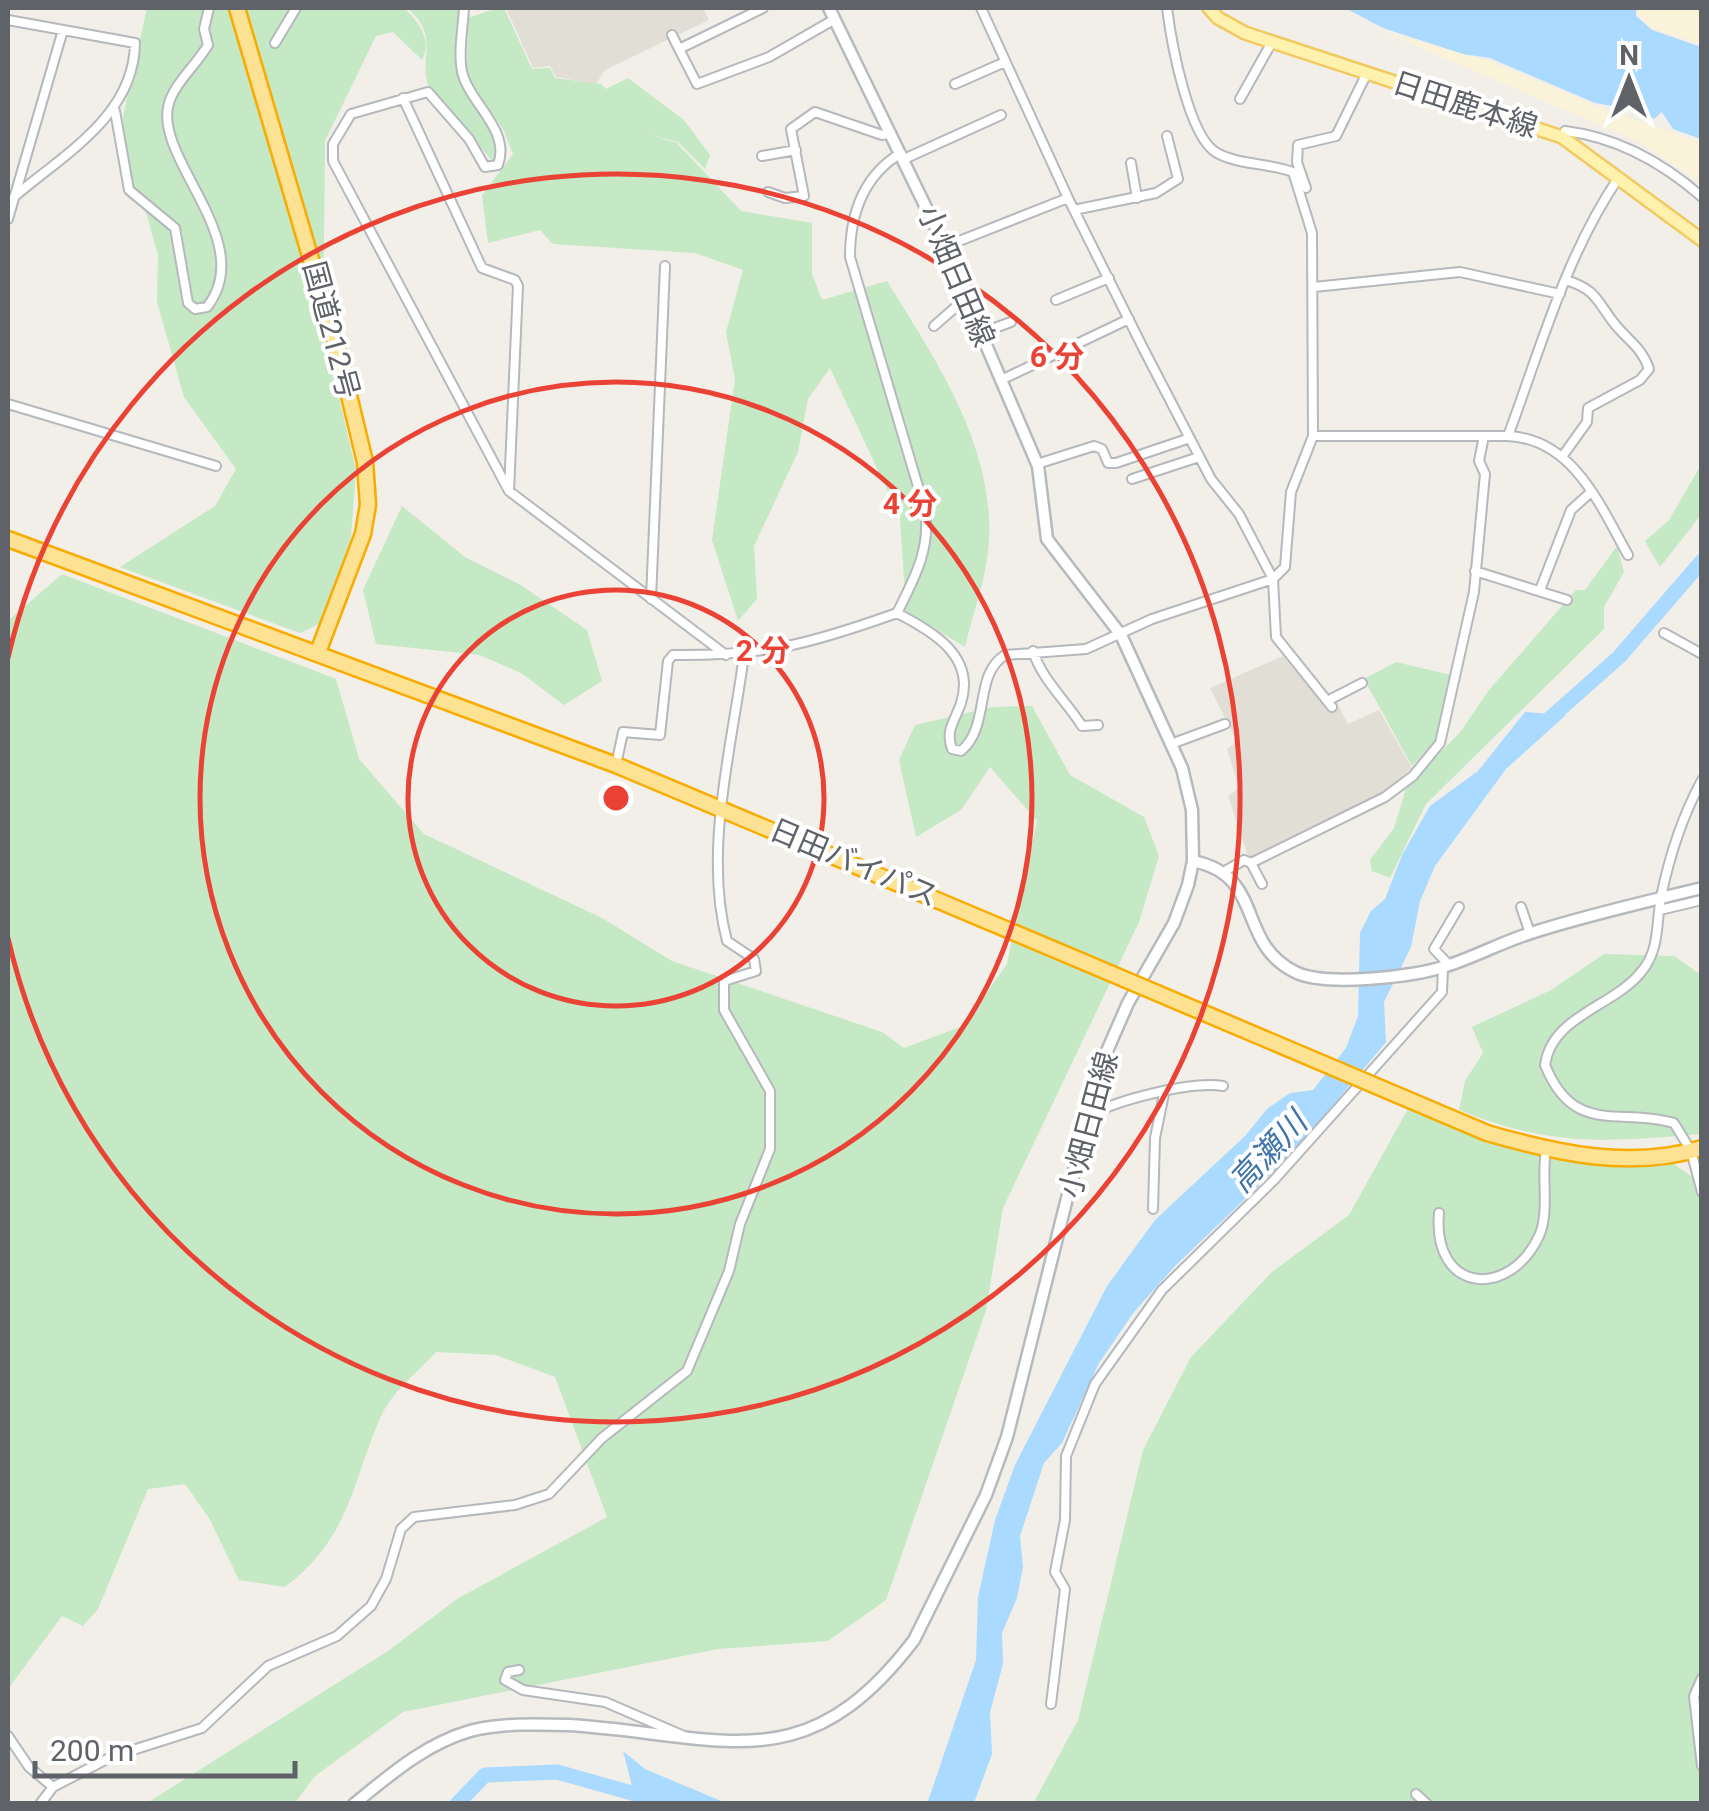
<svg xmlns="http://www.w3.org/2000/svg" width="1709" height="1811" font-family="Roboto,'Noto Sans JP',sans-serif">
<rect width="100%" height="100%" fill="#f1efe8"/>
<path fill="#e1ded6" d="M506,8h197l6,12 -104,50 -9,14 -40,-7 -6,-11 -17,2z
M1283,656l41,50 13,-3 11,21 31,-14 33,58 -27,24 -136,67 -21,-63 11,-8 -12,-39 10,-7 -27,-54z"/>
<path fill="#c5e8c5" d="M147,8h257c14,13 29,32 18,52l-29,-28 -17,4 -51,105 -2,189 33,140 -5,67 -30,86 -21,10 -180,-66 95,-61 21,-37 -52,-72 -27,-95 1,-47 -16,-57 -15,-23 -4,-59z
M408,8h53l-3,57 37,69 2,24 -4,4 -65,-77c-9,-29 12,-47 -20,-77z
M497,8h7l28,61 18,-1 5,10 46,6 5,5 22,-11 56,42 26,35 -5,14 -27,-27 -31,-8 30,9 64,68 71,12v51l10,26 65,-19c49,80 107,163 102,261 -2,34 -16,71 -24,105l-59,-36 -6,-94 -70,-149 -22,31 -10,53 -44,94 3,53 -19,22 -26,-81 23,-161 -9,-47 17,-62 -48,-17 -142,-9 -13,-14 -52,13 -6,-48 31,-41 -9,-23 -37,-54 1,-59z
M1701,465v50l-41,52 -15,-26 24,-21z
M402,506l63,51 54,27 68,46 15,51 -38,24 -43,-32 -41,-18 -104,-11 -13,-54z
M1617,546l7,26 -20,35v22l-178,175 -36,74 -18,-7 -2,-11 24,-32 12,-39 55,-58 28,-41 87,-100h9z
M62,574l274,105 23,80 65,75 178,84 70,43 210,71 22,16 59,-22 44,-62 30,-143 -47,-54 -29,43 -45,27 -17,-77 16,-35 78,-18 39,-1 38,69 74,42 15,39 -20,66 -136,286 -17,102 -100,290 -58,41 -110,8 -315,63 -88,64 -20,27h-148l241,-152 69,-52 150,-82 -52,-140 -59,-22 -60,-3c-17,19 -45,41 -55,64 -31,71 -30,120 -96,171l-46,-7 -30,-62 -24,-34 -37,5 -50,120 -15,17 -21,-10 -54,73v-1068z
M1396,662l55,13 -15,65 -24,26 -48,-87z
M1604,954l70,2 27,19v159c-95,8 -150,13 -242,-24l6,-29 18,-28 -11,-26 79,-37z
M1409,1107l109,44 63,12 87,-3 33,23v620l-668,1 45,-84 65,-270 48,-93 81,-85 77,-57z"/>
<path fill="#fbf3d9" d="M1638,8h63v36l-48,-15 -15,-14z
M1381,31l111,31 117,49 92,31v41l-64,-42z"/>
<path fill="#aadaff" d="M1345,8h291v8l16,14 49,17v92l-28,-10 -11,-17 -8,7 -13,-8 -46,-8 -105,-45 -27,-4 -80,-26z
M1525,712l41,3 -60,54 -71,97 -15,35 -9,46 -27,55 2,40 -93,111 -117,112 -42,47 -35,51 -37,80 -18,20 -24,73 3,31 -6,31 -15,35 1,31 -13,48 2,42 -18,49 -47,1 49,-144 2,-63 17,-77 20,-55 92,-179 48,-66 90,-84 23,-28 22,-15 23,-3 33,-42 12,-32 2,-83 11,-22 14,-12 17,-44 28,-49 48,-35z
M623,1751l22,18 81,34h-76l-15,-6z"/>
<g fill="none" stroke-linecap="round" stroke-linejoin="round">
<path stroke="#aadaff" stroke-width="15" d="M1540,727l79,-70 83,-96
M457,1804l28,-29 72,-3 114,32"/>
<defs>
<path id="street" d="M464,8c-1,20 -6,44 -2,64 8,32 49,58 36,93l-13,2 -16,-28 -41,-47 -77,22 -18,30v17l176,330 217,164
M763,8l-84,41 18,35 72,-27 66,-38
M981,8l87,190 75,150 68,131 28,35 34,65 3,58 56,70
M8,20l127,23c-1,73 -71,111 -121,154
M672,35l7,14
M275,43l21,-35
M955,84l50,-22
M403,98l79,170 33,12 3,6 -9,205
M1240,99l32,-57
M115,111l14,79 46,38 13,75 7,6 12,-2c52,-66 -55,-149 -38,-204 6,-20 28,-39 39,-58l-4,-16 5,-21
M1565,131c51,6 98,32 137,66
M762,156l34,-6
M904,159l97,-44
M1131,163l6,35
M1306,188l-9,-26 1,-17 38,-9 31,-63
M768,192l17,6 19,-2 -13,-67 24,-17 67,23 9,-2
M1074,210l82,-17 22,-14 -11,-43
M8,219l55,-189
M944,247l124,-49
M1314,287l146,-15 100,22
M1056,300l53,-22
M934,326l32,-28
M981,333l30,-11
M1001,380l128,-61
M8,404l208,62
M1313,436h195c65,3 92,69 120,119
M1508,436c33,-89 58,-181 111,-259
M1564,454l23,-32 1,-14 52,-28 9,-11c-7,-22 -22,-29 -35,-46 -18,-23 -17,-33 -48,-43
M1037,464l57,-18 8,3 6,14h8l74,-25
M1132,479l67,-22
M1475,571l92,29
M1540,590l31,-80 19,-17
M651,599l14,-333
M897,613c35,18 79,43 64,90 -6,18 -16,27 -9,46l9,2c30,-25 12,-76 44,-96l81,-6 66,-30 121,-40 12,-12 6,-75 22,-56 -1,-203 -19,-61c-24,-9 -54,-7 -76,-19 -29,-16 -46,-113 -50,-145
M1664,633l38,21
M1033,651c8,27 33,50 49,75l16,-1
M1327,701l35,-18
M1171,744l54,-20
M616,765l7,-33 37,3 8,-74 5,-6c93,1 137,-11 224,-42 17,-34 34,-64 28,-103l-75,-253c0,-42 13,-81 51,-104
M1702,780c-19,35 -33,78 -41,117 -5,26 -1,52 -19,74 -28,36 -90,44 -97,94 29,72 75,42 129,58l17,28 11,41
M1251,863l134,-66 28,-21 27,-33 34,-151 11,-118 -6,-13 5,-25
M1225,871l19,-11 7,3 11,21
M1521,907l9,26
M1660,910l42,-10
M1449,965l-15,-16 25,-42
M1088,1116c29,-16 102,-35 135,-30
M1153,1209l2,-71 9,-44
M1439,1213c-7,80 70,87 100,23 11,-24 2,-59 7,-86
M519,1670l-11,2 -3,8 18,10 82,12 79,34
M1702,1678l-8,18 8,70
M1051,1704l14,-115 -10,-17 10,-52 1,-64 29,-72 67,-94 112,-110 168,-188 1,-24
M8,1736l21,31 24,20
M1416,1794l11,10
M40,1804l13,-17 58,-30 91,-29 66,-62 69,-30 34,-30 15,-27 15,-50 13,-12 101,-12 34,-11 53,-56 85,-67 42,-100 11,-47 30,-75v-58l-46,-81v-29l32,-10 -2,-12 -27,-18c-24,-90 5,-194 17,-286"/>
<path id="secondary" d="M1193,861c73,15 42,81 102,111 30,15 119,5 151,-6 29,-9 56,-24 85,-33 56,-18 114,-31 171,-45
M354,1804c36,-29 71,-60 116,-73 31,-8 67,-7 99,-6 155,10 235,59 345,-85l72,-145 21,-58 93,-370 28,-64 46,-80 14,-38 5,-24 -1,-51 -10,-42 -61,-133 -74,-96 -9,-73 -103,-240 -106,-218"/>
<path id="primary" d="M1209,8l9,10 27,15 317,104 140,103"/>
<path id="highway" d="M237,8l103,350 25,104 3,43 -5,29 -45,118
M8,539l608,226 449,189
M1487,1133c69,20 143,37 215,15"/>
</defs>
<use href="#street" stroke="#b5b8bc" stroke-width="12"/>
<use href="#secondary" stroke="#b6babf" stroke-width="15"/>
<use href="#primary" stroke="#f2c960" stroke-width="16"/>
<use href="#highway" stroke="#f9ab00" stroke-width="19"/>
<use href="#street" stroke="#fff" stroke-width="8"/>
<use href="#secondary" stroke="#fff" stroke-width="10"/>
<use href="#primary" stroke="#fff2af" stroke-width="11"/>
<use href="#highway" stroke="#fde293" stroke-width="14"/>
<defs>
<path id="highway-bridge" d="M1065,954l422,179"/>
</defs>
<use href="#highway-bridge" stroke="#f9ab00" stroke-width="19" stroke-linecap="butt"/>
<use href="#highway-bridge" stroke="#fde293" stroke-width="14"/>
</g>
<g fill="none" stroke="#ea4335" stroke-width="5">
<circle cx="616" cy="798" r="208"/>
<circle cx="616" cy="798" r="416"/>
<path d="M8 658A624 624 0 1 1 8 938"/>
</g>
<g text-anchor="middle" stroke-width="8" stroke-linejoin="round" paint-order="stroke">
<g font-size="30" fill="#5f6368" stroke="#fff">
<text transform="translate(1465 105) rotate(18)" y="10">日田鹿本線</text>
<text transform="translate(956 276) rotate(67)" y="10">小畑日田線</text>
<text transform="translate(331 330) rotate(75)" y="10">国道212号</text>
<text transform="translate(854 863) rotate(23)" y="10">日田バイパス</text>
<text transform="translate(1089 1125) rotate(-75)" y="10">小畑日田線</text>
</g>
<g font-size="32" font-style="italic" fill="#4174aa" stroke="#fff">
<text transform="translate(1268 1152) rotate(-47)" y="11">高瀬川</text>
</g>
</g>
<circle cx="616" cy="798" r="15" fill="#ea4335" stroke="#fff" stroke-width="5"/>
<g font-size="30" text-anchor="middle" font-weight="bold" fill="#ea4335" stroke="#fff" stroke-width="8" stroke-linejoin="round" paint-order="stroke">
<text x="1057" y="367">6 分</text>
<text x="910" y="514">4 分</text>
<text x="763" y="661">2 分</text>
</g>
<rect width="1709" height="1811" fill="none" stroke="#5f6368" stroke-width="20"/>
<g transform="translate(1629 80)" stroke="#ffffff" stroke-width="8" paint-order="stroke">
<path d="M0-8L18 38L0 25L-18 38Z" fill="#5f6368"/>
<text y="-15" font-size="28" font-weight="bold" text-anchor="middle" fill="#5f6368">N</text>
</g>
<path d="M35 1761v15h260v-15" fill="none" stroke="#5f6368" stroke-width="5"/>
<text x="50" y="1761" font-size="30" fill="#5f6368" stroke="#ffffff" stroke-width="8" paint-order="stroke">200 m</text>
</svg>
